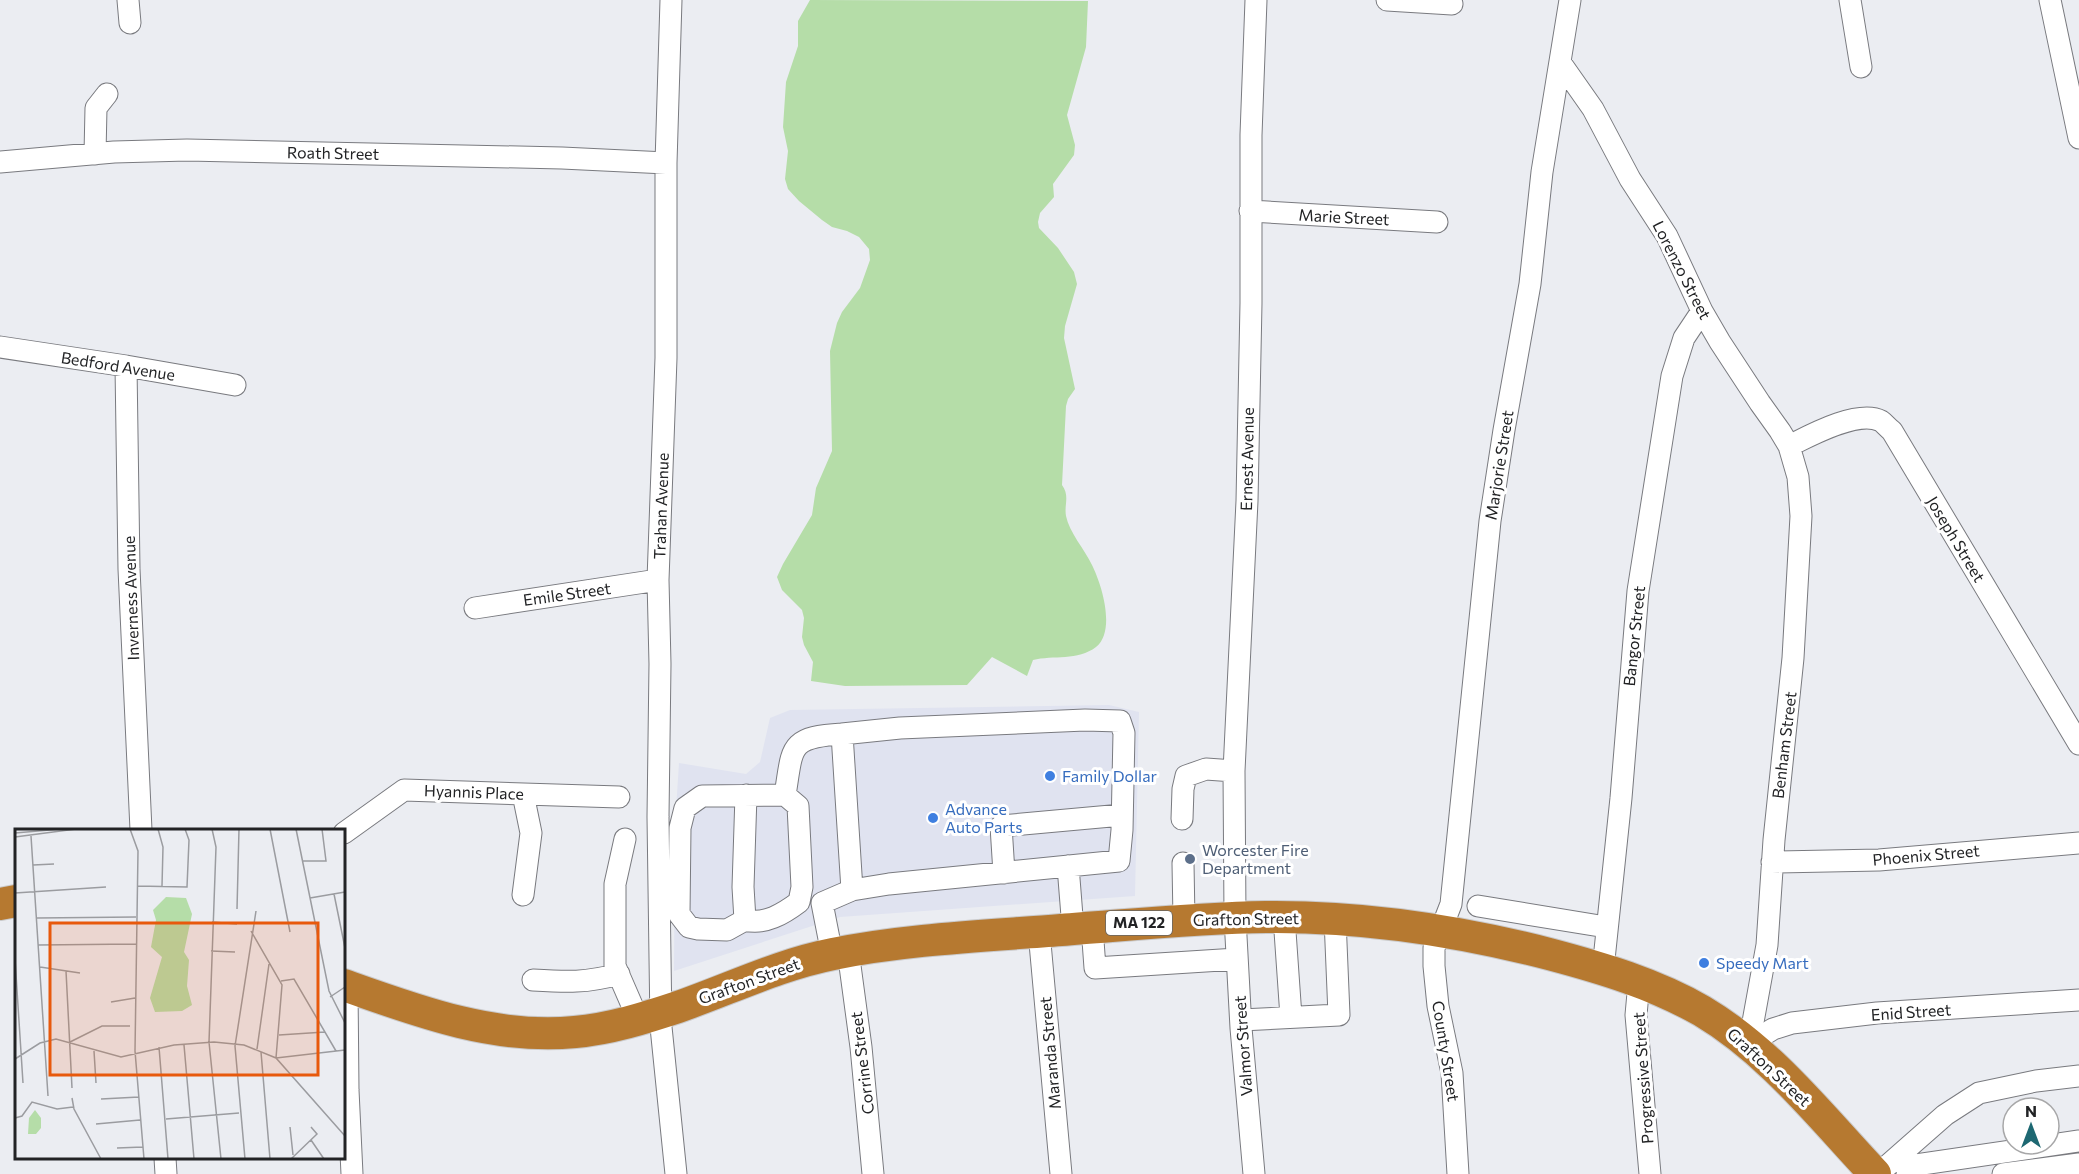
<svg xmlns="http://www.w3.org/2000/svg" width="2079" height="1174" font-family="Commissioner,sans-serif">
<rect width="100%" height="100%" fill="#ebedf2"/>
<path fill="#e0e3f0" d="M1109,705l30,7 -4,184 -295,21 -166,54 1,-146 4,-62 67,11 14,-12 10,-44 20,-8z"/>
<path fill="#b5dda8" d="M810,0l278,1 -2,46 -19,68 8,30 -1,10 -21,29 1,13 -14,16 -2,9 1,6 19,20 16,24 3,12 -12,42 -1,12 11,51 -7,10 -2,7 -4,79c8,11 2,19 4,31 3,16 19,34 26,49 10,20 24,66 4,82 -18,14 -43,8 -63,13l-6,16 -35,-19 -25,28 -122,1 -34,-5 2,-19 -9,-17 -2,-8 2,-19 -2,-8 -20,-20 -5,-13 6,-13 29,-49 4,-27 16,-37 -2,-100 7,-28 5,-11 18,-24 10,-28 -1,-11 -10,-12 -12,-6 -15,-4 -10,-7 -23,-19 -11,-12 -3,-10 3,-28 -5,-24 3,-45 12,-36v-25z"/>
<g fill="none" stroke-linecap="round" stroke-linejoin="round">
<defs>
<path id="minor" d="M128,0l2,23
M671,0l-5,163v195l-8,222 2,84 -2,153 3,210 15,147
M1387,0l65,4
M1850,0l11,67
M2050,0l29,138
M1560,62l33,47 37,70 37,57 35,75 18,31 40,61 20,28 9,15 9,31 3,39 -8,142 -19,182 -7,105 -18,99
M95,154l1,-46 11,-14
M0,162l114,-10 73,-2 375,8 104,5
M1250,211l187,11
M0,347l126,19 109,19
M126,366l3,203 12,261
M1789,446c20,-10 69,-37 92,-25 3,2 7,7 11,10l187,313
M475,608l183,-28
M785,795c8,-47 2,-58 57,-61
M1182,819l1,-30 3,-13 20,-7 28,2
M344,833l60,-43 215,7
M625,839l-10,45v82l23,53
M1772,862l107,-2 200,-17
M1183,863l1,57
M1068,866l5,63
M1004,873l-3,-47 121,-11
M523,895l8,-62 -8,-39
M1478,906l128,21
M1284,917l7,100
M745,920l-18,10 -29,-1 -9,-2 -10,-13 1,-86 5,-20 17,-12 83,-1 13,11 4,81 -3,15c-16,12 -34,23 -54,18l-2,-33 3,-92
M1092,927l3,41 142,-9
M1039,932l22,242
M848,951l13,96 12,127
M832,954l-10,-51 30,-13 -10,-156 58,-6 185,-8 35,1 4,12 -2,97 -3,31 -230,23 -37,6
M1603,969l18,-171 17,-207 34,-215 12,-38 18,-27
M533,980c34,2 53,3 86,-6
M1639,982l-3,33 14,159
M347,986l1,104 4,84
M1241,1020l98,-5 -4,-96
M1749,1044l24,-15 19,-6 85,-10 202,-13
M165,1158l1,16
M1254,1174l-13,-146 -6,-110 -1,-147 13,-270 4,-198v-168l5,-135
M1458,1174l-6,-101 -14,-67 -4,-40v-18l17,-44 39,-383 14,-91 26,-146 12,-112 28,-172
M1878,1174l67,-59 34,-22 57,-12 43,-5
M1907,1174l9,-9 163,-24
M2003,1174l76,-10"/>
<path id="highway" d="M0,904l16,-3
M344,985c73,26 151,55 231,47 35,-3 70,-14 103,-25 52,-18 100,-42 155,-53 74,-15 152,-18 228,-24 68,-5 136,-12 205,-13 96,-1 190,13 283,37 53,14 106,30 153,57 69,41 119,106 173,163"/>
</defs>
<use href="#minor" stroke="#797a7f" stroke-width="23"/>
<use href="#highway" stroke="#cacacb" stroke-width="34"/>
<use href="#minor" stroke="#fff" stroke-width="21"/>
<use href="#highway" stroke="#b67930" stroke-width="32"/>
</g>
<g fill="#3f7fe0" stroke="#fff" stroke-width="2">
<circle cx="1050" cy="776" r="6"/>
<circle cx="933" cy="818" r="6"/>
<circle cx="1704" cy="963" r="6"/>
</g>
<circle fill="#5c6f8a" stroke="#fff" stroke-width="2" cx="1190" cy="859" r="6"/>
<g text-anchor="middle" stroke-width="6" stroke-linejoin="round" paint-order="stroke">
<rect fill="#fff" stroke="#646566" stroke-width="1.5" x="1106" y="911" width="66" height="24" rx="4.5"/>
<g font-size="15" font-weight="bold" fill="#222325">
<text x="1139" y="928">MA 122</text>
</g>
<g font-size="16" fill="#222325" stroke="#fff">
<text transform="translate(333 153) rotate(1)" y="6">Roath Street</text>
<text transform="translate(1344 217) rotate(3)" y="6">Marie Street</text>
<text transform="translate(1682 270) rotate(63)" y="6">Lorenzo Street</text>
<text transform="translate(118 366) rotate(9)" y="6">Bedford Avenue</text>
<text transform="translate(1247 459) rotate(-89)" y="6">Ernest Avenue</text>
<text transform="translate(1499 465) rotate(-81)" y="6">Marjorie Street</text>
<text transform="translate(661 506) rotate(-88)" y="6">Trahan Avenue</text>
<text transform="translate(1956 539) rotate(59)" y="6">Joseph Street</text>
<text transform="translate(567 594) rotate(-8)" y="6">Emile Street</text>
<text transform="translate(131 598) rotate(-92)" y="6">Inverness Avenue</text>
<text transform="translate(1634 636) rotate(-84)" y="6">Bangor Street</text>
<text transform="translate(1784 745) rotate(-83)" y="6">Benham Street</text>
<text transform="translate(474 792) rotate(2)" y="6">Hyannis Place</text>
<text transform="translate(1926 855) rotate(-5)" y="6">Phoenix Street</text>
<text transform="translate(1246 919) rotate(-1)" y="6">Grafton Street</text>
<text transform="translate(749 981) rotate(-20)" y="6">Grafton Street</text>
<text transform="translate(1911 1012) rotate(-4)" y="6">Enid Street</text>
<text transform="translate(1243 1046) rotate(-94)" y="6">Valmor Street</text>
<text transform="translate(1446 1051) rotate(81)" y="6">County Street</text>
<text transform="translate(1050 1053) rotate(-95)" y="6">Maranda Street</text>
<text transform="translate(862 1063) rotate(-97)" y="6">Corrine Street</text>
<text transform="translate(1769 1067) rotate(43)" y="6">Grafton Street</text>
<text transform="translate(1643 1078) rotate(-94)" y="6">Progressive Street</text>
</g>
<g font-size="16" fill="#366cbe" stroke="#fff" text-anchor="start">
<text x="1062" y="782">Family Dollar</text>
<text x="945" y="815">Advance<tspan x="945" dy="18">Auto Parts</tspan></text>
<text x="1716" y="969">Speedy Mart</text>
</g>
<g font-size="16" fill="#4e5e75" stroke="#fff" text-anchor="start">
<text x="1202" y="856">Worcester Fire<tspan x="1202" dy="18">Department</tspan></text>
</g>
</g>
<g transform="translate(15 829)">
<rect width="330" height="330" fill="#ebedf2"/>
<path d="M151,68l20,1 6,16 -8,38 5,8 -2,26 5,19 -10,6 -27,1 -5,-14 12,-41 -11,-10 5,-27 -3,-10zM20,281l6,8v10l-5,6h-8l1,-16z" fill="#b5dda8"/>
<path fill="none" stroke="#9b9ca0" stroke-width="1.5" d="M115,0l8,22 -3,200 9,108M143,0l5,18 -1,39M197,0l4,18 -7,195 12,117M255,0l20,103M281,0l33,162 16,32M0,4l46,-4M16,7l17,260M0,8l61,-8M287,32h24l-4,-32M18,36l21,-1M122,57l50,1 2,-47 -4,-11M0,64l91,-6M319,65l11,54M295,69l35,-6M222,80l2,-80M22,89l99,-1M197,93l25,2M236,102l31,54 -6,73M23,116l98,-1M196,122l24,1M0,130l8,124M25,138l40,6M51,142l6,117M266,152l13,-2 42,72M315,168l15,-10M96,173l24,-4M264,206l46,-3M55,213l32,-16h28M169,216l10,114M144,218l9,112M242,220l12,-85M79,222l2,32M246,223l9,107M261,229l69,-8M0,230l25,-16 16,-4 65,18 53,-12 40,-3 30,3 32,13 69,78M57,269l2,11 27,50M86,270l38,-2M0,289l7,-2 10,-14 25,7 16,-2M151,290l73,-6M81,295l44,-4M275,298l3,28M296,311l13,19M102,319l26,-1M230,330l-10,-113 21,-135M276,330l26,-25 -6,-7"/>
<path fill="#e8590c" fill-opacity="0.15" stroke="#e8590c" stroke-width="3" d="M35,94h268v152h-268z"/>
<rect width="330" height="330" fill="none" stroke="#222325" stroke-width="3"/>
</g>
<g transform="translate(2031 1126)"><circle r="28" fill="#ffffff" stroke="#a7a7a8" stroke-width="1.5"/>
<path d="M0-4.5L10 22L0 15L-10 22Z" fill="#1d6872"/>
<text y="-9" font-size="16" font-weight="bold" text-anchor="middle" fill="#222325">N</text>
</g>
</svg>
